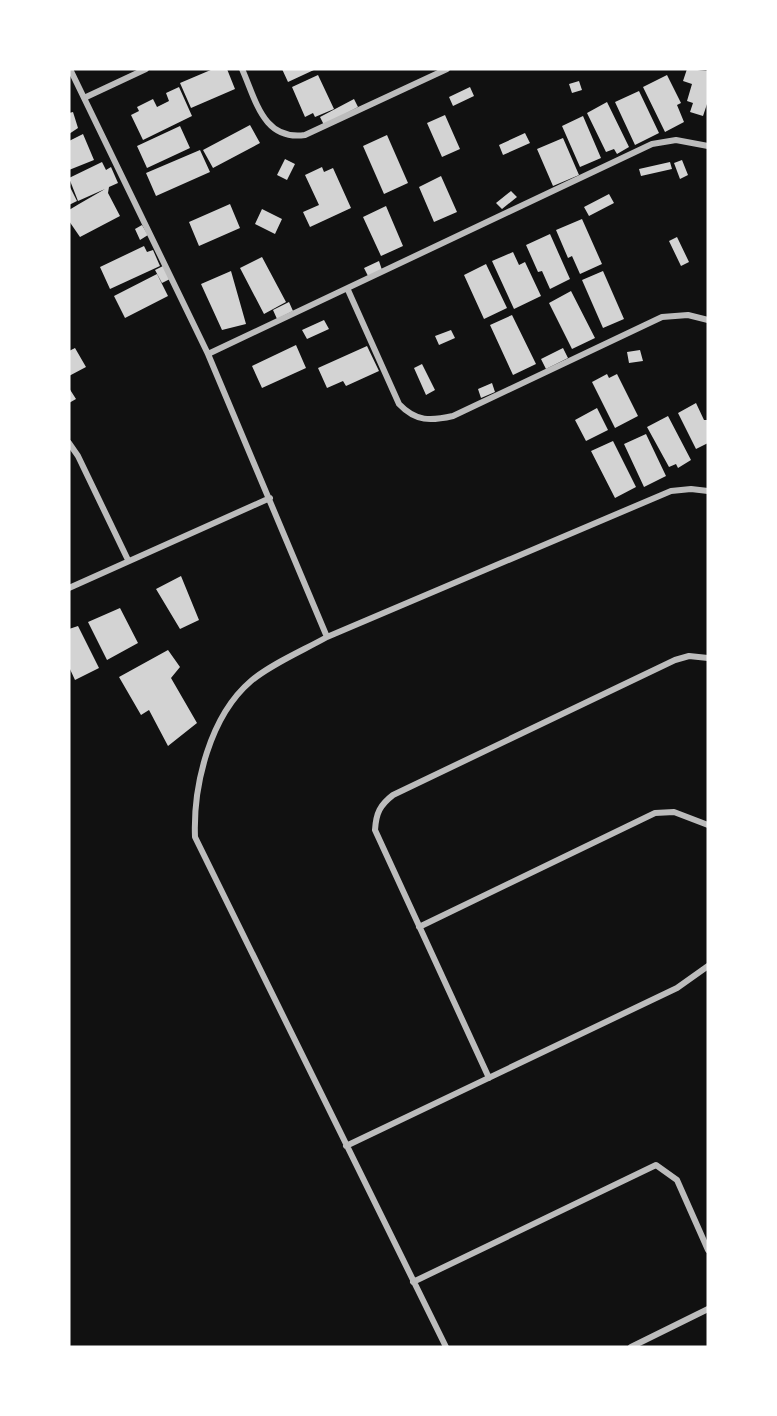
<svg xmlns="http://www.w3.org/2000/svg" width="777" height="1416" font-family="Rubik,sans-serif">
<rect width="100%" height="100%" fill="#111"/>
<path fill="#d3d3d3" d="M213,69h14l8,20 -44,19 -11,-25z
M282,69h34l-28,13z
M687,69l21,2v30l-5,15 -13,-4 3,-9 -6,-2 5,-17 -9,-3z
M318,75l16,34 -19,8 -2,-4 -8,4 -13,-30z
M667,75l14,28 -4,2 7,17 -19,10 -22,-45z
M579,81l3,9 -10,3 -3,-9z
M179,87l13,29 -49,24 -12,-25 8,-4 -2,-4 16,-8 4,8 12,-6 -3,-8z
M470,87l4,9 -21,10 -4,-9z
M639,91l20,42 -24,12 -20,-43z
M354,99l4,8 -34,18 -4,-8z
M607,102l22,45 -12,7 -3,-5 -8,3 -19,-39z
M73,112l5,16 -9,6v-21z
M445,115l15,34 -18,8 -15,-34z
M583,116l18,42 -21,9 -18,-41z
M250,125l10,18 -47,25 -10,-18z
M180,126l10,22 -43,20 -10,-22z
M525,133l5,10 -27,12 -4,-10z
M83,134l11,26 -25,10v-29z
M387,135l21,48 -24,11 -21,-48z
M563,138l16,37 -26,11 -16,-37z
M200,150l10,22 -54,24 -10,-23z
M285,159l10,5 -8,16 -10,-5z
M682,160l6,15 -8,4 -6,-16z
M102,162l4,8 5,-3 7,16 -9,4 -1,6 12,23 -40,21 -11,-16v-11l10,-6 1,2 -1,-2 26,-15 -27,12 -9,-23z
M670,162l2,7 -31,7 -2,-7z
M322,167l2,5 9,-4 18,40 -41,19 -7,-15 16,-7 -14,-30z
M441,176l16,36 -23,10 -15,-35z
M69,185l8,16 -8,4z
M511,191l6,6 -15,12 -6,-6z
M609,194l5,9 -25,13 -5,-9z
M230,204l10,24 -41,18 -10,-24z
M386,206l17,40 -22,10 -18,-39z
M262,209l20,10 -7,15 -20,-10z
M582,219l20,45 -22,10 -8,-18 -4,2 -12,-28z
M142,225l6,10 -8,5 -5,-11z
M550,234l20,45 -20,10 -8,-18 -4,1 -12,-27z
M677,237l12,25 -8,4 -12,-25z
M144,246l3,6 6,-2 7,16 -50,23 -10,-22z
M513,252l6,13 6,-3 16,34 -27,13 -22,-48z
M262,257l24,45 -22,12 -24,-46z
M379,261l3,9 -14,6 -4,-8z
M486,264l21,44 -23,11 -20,-44z
M163,266l7,13 -8,4 -7,-13z
M231,271l15,53 -24,6 -21,-46z
M603,271l21,48 -21,9 -21,-48z
M157,274l11,22 -43,22 -11,-22z
M571,291l24,47 -23,11 -23,-46z
M289,302l4,9 -16,8 -4,-9z
M512,315l24,49 -23,11 -23,-50z
M324,320l5,9 -22,10 -5,-9z
M451,330l4,8 -16,7 -4,-9z
M296,345l10,23 -44,20 -10,-22z
M367,346l12,25 -33,15 -3,-5 -16,7 -9,-20z
M75,348l11,19 -17,9v-25z
M563,348l5,10 -22,11 -5,-10z
M640,350l3,11 -14,2 -2,-11z
M422,364l13,26 -9,5 -12,-27z
M607,374l2,4 8,-4 21,42 -23,12 -23,-46z
M492,383l3,9 -14,6 -3,-9z
M69,388l7,11 -7,4z
M696,403l8,17h4v23l-12,6 -18,-36z
M597,408l11,22 -22,11 -11,-21z
M668,416l23,44 -13,8 -2,-4 -7,3 -22,-40z
M646,434l20,42 -22,11 -20,-43z
M613,441l23,46 -21,11 -24,-47z
M181,576l18,44 -19,9 -24,-40z
M120,608l18,35 -31,17 -19,-38z
M78,626l21,42 -24,12 -6,-13v-38z
M168,650l12,17 -9,11 26,45 -29,23 -19,-36 -8,5 -22,-38z"/>
<g fill="none" stroke-linecap="round" stroke-linejoin="round">
<path stroke="#bcbcbc" stroke-width="6" d="M70,69l138,285 119,283c-23,13 -56,27 -76,44 -41,35 -58,104 -56,156l251,510
M242,69c14,31 21,72 63,66l142,-66
M84,98l62,-29
M348,290l51,114c17,18 32,17 54,12l209,-99 26,-2 20,5
M208,354l444,-210 24,-4 32,6
M69,443l9,13 50,104
M69,588l201,-90
M327,637l344,-146 20,-2 17,2
M419,927l236,-114 19,-1 34,13
M489,1078l-114,-248c1,-17 5,-25 18,-35l282,-135 14,-4 19,2
M346,1146l331,-158 31,-22
M413,1282l243,-117 21,15 31,70
M631,1347l77,-38"/>
</g>
<rect width="777" height="1416" fill="none" stroke="#ffffff" stroke-width="141"/>
</svg>
